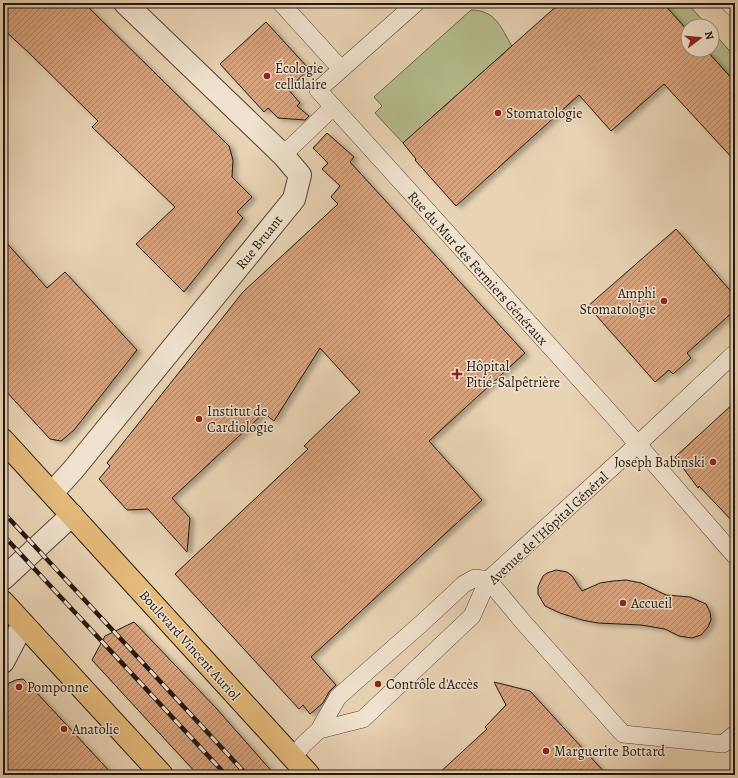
<svg xmlns="http://www.w3.org/2000/svg" width="738" height="778" font-family="Alegreya,serif">
<defs>
<pattern id="building-hatch" width="6" height="6" patternUnits="userSpaceOnUse"><rect width="6" height="6" fill="#d7a37e"/><path d="M-1 1l2-2M0 6l6-6M5 7l2-2" fill="none" stroke="#ae8466"/></pattern>
<filter id="shadow"><feDropShadow dx="4.5" dy="2.5" stdDeviation="2" flood-color="#0004"/></filter>
</defs>
<rect width="100%" height="100%" fill="#e8d3b3"/>
<filter id="stains"><feTurbulence type="fractalNoise" baseFrequency=".005" numOctaves="4"/><feColorMatrix values="0 0 0 0 .2 0 0 0 0 .09 0 0 0 0 .02 0 0 0 .5 -.17"/></filter>
<radialGradient id="worn" r=".72"><stop offset=".6" stop-color="#630" stop-opacity="0"/><stop offset="1" stop-color="#630" stop-opacity=".3"/></radialGradient>
<path fill="#b5bc8d" stroke="#6c694e" d="M663,3h24l21,23h-20v5z
M471,10c25,0 30,18 41,36l-109,97 -28,-30 7,-7 -8,-9z
M712,31l23,26v25l-29,-32h6z"/>
<path fill="url(#building-hatch)" stroke="#231610" filter="url(#shadow)" d="M3,3h81l145,143 4,14 -1,17 20,20 -15,15 6,6 -59,74 -48,-48 39,-37 -83,-80 6,-6 -70,-69 -25,-23z
M560,3h103l25,28v19h18l29,32v79l-71,-77 -53,47 -32,-36 -123,111 -41,-46 1,-1 -13,-16z
M266,22l43,47 -21,20 12,14 -3,3 12,10 -4,4 -27,-2 -10,-10 -4,4 -44,-48z
M327,133l27,24 -4,5 175,191 -96,88 53,59 -171,157 25,28 -7,7 -6,11 -13,11 -7,-9 -4,4 -124,-135 133,-125 -4,-3 56,-54 -40,-44 -46,73 -10,-8 -92,85 18,20 -3,34 -39,-43 -21,1 -28,-31 11,-13 -3,-3 136,-171 95,-88 -7,-7 9,-11 -18,-17 6,-6 -15,-15z
M676,229l59,67v14l-48,43 4,5 -18,16 -4,-4 -14,12 -67,-76z
M3,239l44,49 18,-16 72,78 -63,80 -13,11 -11,-2 -47,-51z
M735,402v122l-36,-38 -1,2 -23,-31z
M556,570l11,2 5,4 10,15 18,-8 13,-2 13,-1 15,3 25,12 24,2 16,7 4,8 1,8 -3,7 -7,8 -9,3 -13,-2 -14,-7 -24,-4 -43,-2 -16,-3 -22,-7 -15,-7 -7,-12v-7l5,-11 4,-3z
M134,622l82,86 59,67h-77l-25,-27 -81,-88 13,-24z
M23,679l13,13 77,83h-110v-80l6,-12 7,-3z
M494,682l36,9 77,84h-170l50,-46 -2,-2 21,-22z"/>
<g fill="none" stroke-linecap="round" stroke-linejoin="round">
<defs>
<path id="lane" d="M281,3l60,66
M416,3l-98,87 295,326 122,140
M729,3l6,6
M283,155l50,-48
M319,730l19,-33 84,-74 42,-39 11,-6 13,2 36,43 99,111 100,10 12,-10
M292,758l12,-14 15,-14 44,-11 109,-103 16,-36 149,-135 98,-92"/>
<path id="street" d="M52,493l21,-23 221,-271 6,-24 -17,-20 -158,-152
M3,579l69,-64
M3,662l20,-38"/>
<path id="primary" d="M3,440l306,335
M3,602l159,173"/>
</defs>
<use href="#lane" stroke="#544539" stroke-width="18"/>
<use href="#street" stroke="#544539" stroke-width="24"/>
<use href="#primary" stroke="#231610" stroke-width="24"/>
<use href="#lane" stroke="#f0e2ce" stroke-width="17"/>
<use href="#street" stroke="#f0e2ce" stroke-width="22"/>
<use href="#primary" stroke="#e4ba7a" stroke-width="22"/>
<defs>
<path id="rail" d="M3,512l244,263
M3,535l223,240"/>
</defs>
<use href="#rail" stroke="#231610" stroke-width="4.5"/>
<use href="#rail" stroke="#f0e2ce" stroke-width="3" stroke-dasharray="9" stroke-linecap="butt"/>
</g>
<g fill="#8f2418" stroke="#f0e2ce" stroke-width="1.5">
<circle cx="267" cy="76" r="4"/>
<circle cx="498" cy="113" r="4"/>
<circle cx="664" cy="301" r="4"/>
<path d="M455 368h4v4h4v4h-4v4h-4v-4h-4v-4h4z"/>
<circle cx="199" cy="419" r="4"/>
<circle cx="713" cy="462" r="4"/>
<circle cx="623" cy="603" r="4"/>
<circle cx="378" cy="684" r="4"/>
<circle cx="19" cy="687" r="4"/>
<circle cx="64" cy="729" r="4"/>
<circle cx="546" cy="751" r="4"/>
</g>
<g text-anchor="middle" stroke-width="3" stroke-linejoin="round" paint-order="stroke">
<g font-size="14" fill="#231610" stroke="#f0e2ce" text-anchor="start">
<text x="275" y="73">Écologie<tspan x="275" dy="16">cellulaire</tspan></text>
<text x="506" y="118">Stomatologie</text>
<text x="656" y="298" text-anchor="end">Amphi<tspan x="656" dy="16">Stomatologie</tspan></text>
<text x="466" y="371">Hôpital<tspan x="466" dy="16">Pitié-Salpêtrière</tspan></text>
<text x="207" y="416">Institut de<tspan x="207" dy="16">Cardiologie</tspan></text>
<text x="705" y="467" text-anchor="end">Joseph Babinski</text>
<text x="631" y="608">Accueil</text>
<text x="386" y="689">Contrôle d'Accès</text>
<text x="27" y="692">Pomponne</text>
<text x="72" y="734">Anatolie</text>
<text x="554" y="756">Marguerite Bottard</text>
</g>
<g font-size="14" fill="#231610" stroke="#f0e2ce">
<text transform="translate(259 242) rotate(-51)" y="5">Rue Bruant</text>
<text transform="translate(478 268) rotate(48)" y="5">Rue du Mur des Fermiers Généraux</text>
<text transform="translate(548 528) rotate(-43)" y="5">Avenue de l'Hôpital Général</text>
<text transform="translate(190 645) rotate(48)" y="5">Boulevard Vincent Auriol</text>
</g>
</g>
<rect width="738" height="778" fill="none" stroke="#e8d3b3" stroke-width="16"/>
<rect x="4" y="4" width="730" height="770" fill="none" stroke="#231610" stroke-width="2"/>
<rect x="8" y="8" width="722" height="762" fill="none" stroke="#231610"/>
<g transform="translate(700 38) rotate(74)"><circle r="19" fill="#f0e2ce" stroke="#9e9082"/>
<path d="M0-3L7 15L0 10L-7 15Z" fill="#8f2418"/>
<text y="-6" font-size="11" font-weight="bold" text-anchor="middle" fill="#231610">N</text>
</g>
<rect width="100%" height="100%" filter="url(#stains)"/>
<rect width="100%" height="100%" fill="url(#worn)"/>
</svg>
